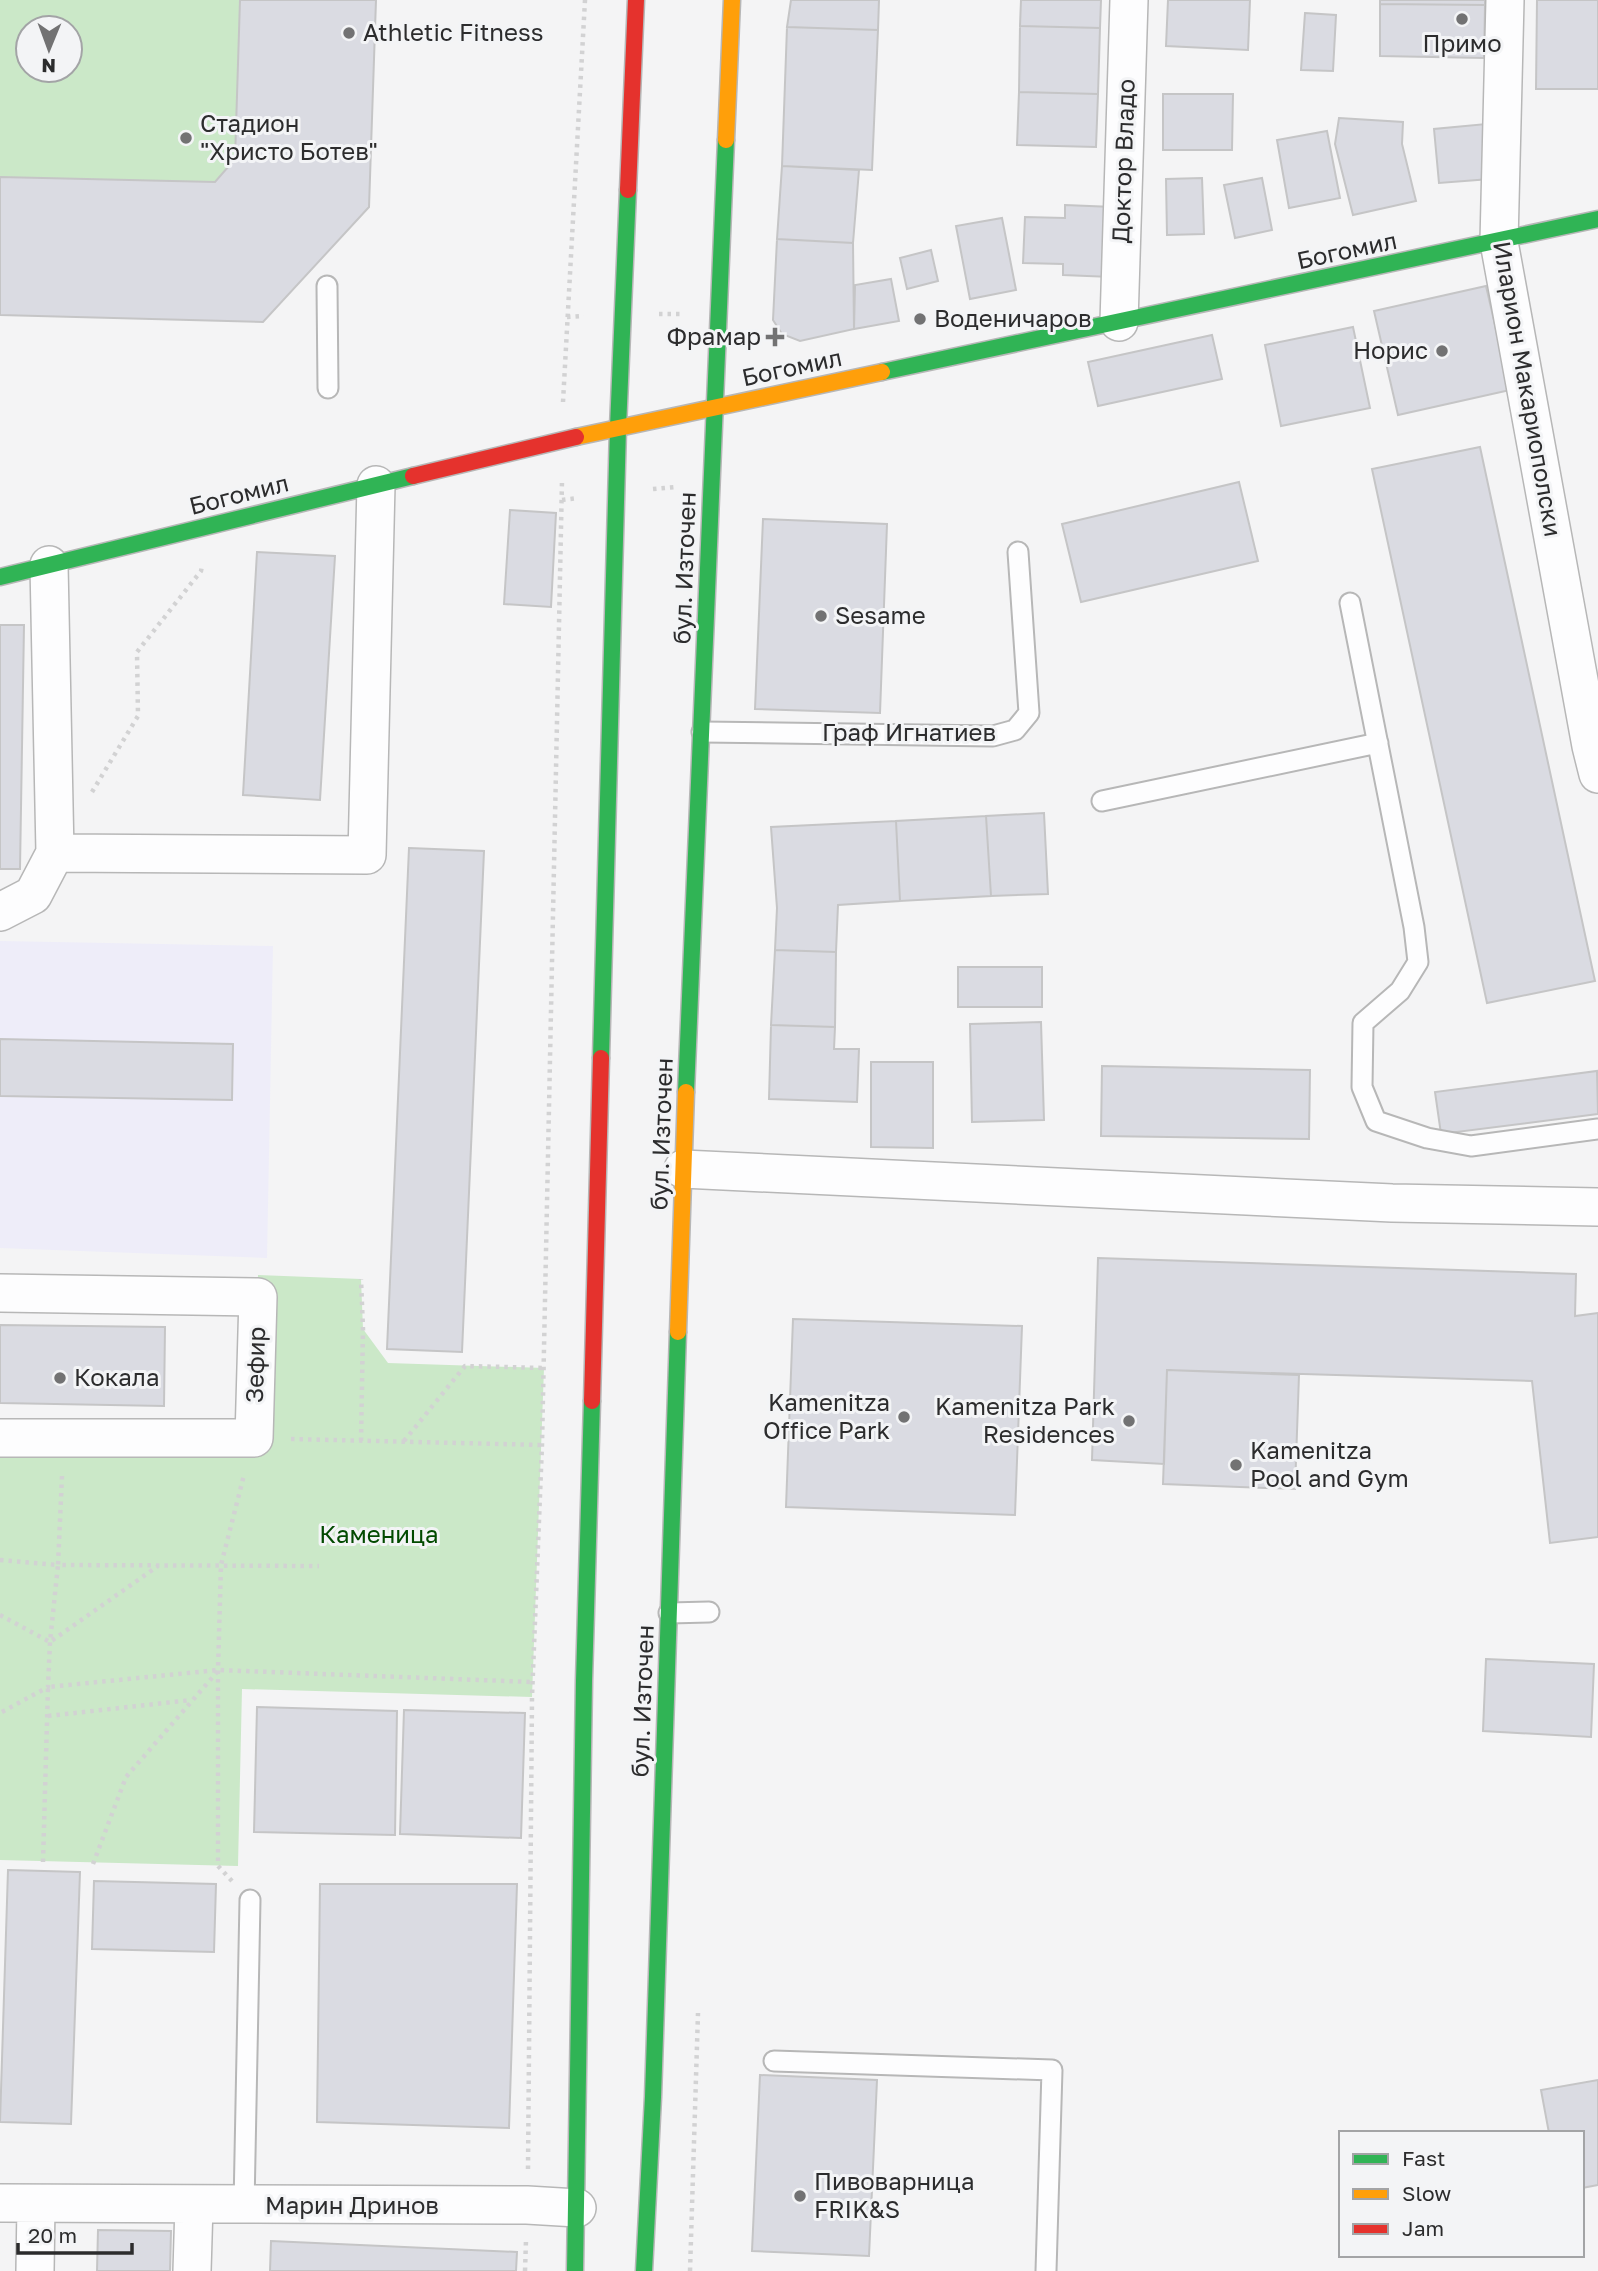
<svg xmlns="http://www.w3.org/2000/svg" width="1598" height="2271" font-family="'Golos Text',sans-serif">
<rect width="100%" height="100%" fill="#f4f4f5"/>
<path fill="#eeedf9" d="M0,941l273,5 -6,312 -267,-10z"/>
<path fill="#cbe8c8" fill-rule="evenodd" d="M0,0h376l-7,207 -106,115 -263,-7zM28,28h42v42h-42z
M258,1275l103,4 2,50 25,34 156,5 -12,329 -290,-8 -4,177 -238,-6v-424l254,2z"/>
<path fill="#dadbe2" stroke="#c5c5c6" stroke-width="2" d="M240,0h136l-7,207 -106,115 -263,-7v-138l215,5 20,-23z
M791,0h88l-1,30 -91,-3z
M1021,0h80l-1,28 -80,-2z
M1168,0h82l-2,50 -82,-4z
M1380,0h105v5l-105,-1z
M1537,0h61v89h-62z
M1380,4l105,1 -1,53 -104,-2z
M1305,13l31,2 -3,56 -32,-1z
M1020,26l80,2 -2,66 -79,-2z
M787,27l91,3 -6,140 -90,-4z
M1019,92l79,2 -2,53 -79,-2z
M1163,94h70l-1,56h-69z
M1339,118l64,4 -1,22 14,57 -63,14 -18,-71z
M1486,124l4,55 -51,4 -5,-54z
M1327,131l13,67 -51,10 -12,-68z
M782,166l77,4 -6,73 -76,-4z
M1202,178l2,56 -37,1 -1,-56z
M1262,178l10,52 -37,8 -11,-53z
M1065,205l48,2 -2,70 -48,-2v-11l-40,-1 2,-46 40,1z
M1002,218l14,72 -46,9 -14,-73z
M777,239l76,4 1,86 -54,12 -18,-7 -9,-14z
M931,250l7,31 -31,8 -7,-31z
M891,279l8,42 -45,8 1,-44z
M1486,286l24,104 -112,25 -24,-104z
M1353,327l17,81 -89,18 -16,-81z
M1212,335l10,44 -124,27 -10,-44z
M1480,447l115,534 -108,22 -115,-534z
M1239,482l19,79 -177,41 -19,-78z
M510,510l46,3 -5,94 -47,-3z
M763,519l124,5 -7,189 -125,-4z
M257,552l78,4 -15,244 -77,-5z
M0,625h24l-4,244h-20z
M1044,813l4,81 -57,2 -5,-80z
M986,816l5,80 -91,5 -4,-80z
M896,821l4,80 -62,4 -2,47 -61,-2 2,-42 -6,-81z
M409,848l75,3 -22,501 -75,-3z
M775,950l61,2 -1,75 -64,-2z
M958,967h84v40h-84z
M1041,1022l3,98 -72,2 -2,-98z
M771,1025l64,2 -1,22h25l-2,53 -88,-3z
M0,1039l233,5 -1,56 -232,-4z
M871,1062h62v86l-62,-1z
M1102,1066l208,4 -1,69 -208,-3z
M1597,1071l1,43 -157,20 -6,-42z
M1098,1258l478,16 -1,42 23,-3v224l-48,6 -18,-162 -365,-11 -3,94 -72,-4z
M793,1319l229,7 -7,189 -229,-8z
M0,1325l165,2 -1,79 -164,-3z
M1167,1370l132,5 -4,114 -132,-5z
M1486,1659l108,5 -3,73 -108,-6z
M257,1707l140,4 -2,124 -141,-3z
M404,1710l121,3 -4,125 -121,-4z
M8,1870l72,2 -9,252 -71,-2z
M94,1881l122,3 -2,68 -122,-3z
M320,1884h197l-8,244 -192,-6z
M760,2075l117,5 -8,176 -117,-5z
M1598,2080v105l-16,3v-55h-33l-8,-43z
M98,2230l73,1 -1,40h-73z
M271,2241l246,11 -1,19h-246z"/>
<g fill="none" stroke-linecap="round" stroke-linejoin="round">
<defs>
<path id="lane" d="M327,286l1,102
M1350,603l64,324 4,35 -18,29 -37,32 -1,64 14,34 51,17 44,8 127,-17
M702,732l291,4 22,-6 14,-17 -11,-161
M1102,801l276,-58
M669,1613l40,-1
M774,2061l278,9 -6,201
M244,2206l6,-306"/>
<path id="street" d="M1505,0l-6,242 92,504 7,28
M1119,322l10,-322
M55,853l312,2 9,-370
M0,912l33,-17 22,-42 -6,-288
M683,1169l709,34 206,4
M0,1293l258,4 -4,141h-254
M0,2203l527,2 50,3
M35,2271l1,-67
M192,2271l2,-66"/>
<path id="fast" d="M882,372l716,-153
M0,577l413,-101
M601,1058l17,-630 10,-238
M686,1092l40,-952
M575,2271l9,-590 8,-280
M644,2271l9,-174 25,-765"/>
<path id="slow" d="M726,140l6,-140
M576,437l306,-65
M678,1332l8,-240"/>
<path id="jam" d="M628,190l8,-190
M413,476l163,-39
M592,1401l9,-343"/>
</defs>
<use href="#lane" stroke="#b7b7b7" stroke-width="23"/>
<use href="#street" stroke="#b7b7b7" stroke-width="40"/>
<use href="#fast" stroke="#b7b7b7" stroke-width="19"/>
<use href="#slow" stroke="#b7b7b7" stroke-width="19"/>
<use href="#jam" stroke="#b7b7b7" stroke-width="19"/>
<path stroke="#d2d2d3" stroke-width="4.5" stroke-dasharray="3.5 5" stroke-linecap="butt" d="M659,314h23
M567,317l17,-1
M563,402l22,-402
M653,489l22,-2
M562,500l16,-2
M92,792l46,-76 -1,-64 64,-81 1,-5
M291,1439l251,6
M361,1441l2,-112 -2,-50
M404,1441l61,-75 79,2
M62,1476l-4,89 261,1
M0,1560l58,5 -8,77 -2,45 -48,26
M0,1615l50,27 108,-76
M48,1716l143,-16
M43,1862l5,-175 170,-17 314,12
M93,1864l33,-87 92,-106
M232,1881l-14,-15v-196l3,-105 23,-90
M528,2169l4,-472 10,-252 20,-965
M525,2271l1,-31
M690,2271l8,-258"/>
<use href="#lane" stroke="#fdfdfe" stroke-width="19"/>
<use href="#street" stroke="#fdfdfe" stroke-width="37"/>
<use href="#fast" stroke="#30b455" stroke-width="16"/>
<use href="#slow" stroke="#ff9f0a" stroke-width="16"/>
<use href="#jam" stroke="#e5322d" stroke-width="16"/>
</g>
<g fill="#727273" stroke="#f3f4f6" stroke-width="2.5">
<circle cx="1462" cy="19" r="7"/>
<circle cx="349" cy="33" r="7"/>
<circle cx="186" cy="138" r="7"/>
<circle cx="920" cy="319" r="7"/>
<path d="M771.5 326.5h7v7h7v7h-7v7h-7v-7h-7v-7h7z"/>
<circle cx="1442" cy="351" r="7"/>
<circle cx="821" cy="616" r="7"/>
<circle cx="60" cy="1378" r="7"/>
<circle cx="904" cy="1417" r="7"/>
<circle cx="1129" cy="1421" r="7"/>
<circle cx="1236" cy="1465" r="7"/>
<circle cx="800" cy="2196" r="7"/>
</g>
<g text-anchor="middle" stroke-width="6" stroke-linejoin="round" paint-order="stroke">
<g font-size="24" fill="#2c2c2d" stroke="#f3f4f6" text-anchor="start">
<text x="363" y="41">Athletic Fitness</text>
<text x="1462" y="52" text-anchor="middle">Примо</text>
<text x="200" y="132">Стадион<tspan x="200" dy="28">"Христо Ботев"</tspan></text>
<text x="934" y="327">Воденичаров</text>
<text x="761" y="345" text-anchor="end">Фрамар</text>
<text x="1428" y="359" text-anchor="end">Норис</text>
<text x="835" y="624">Sesame</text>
<text x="74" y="1386">Кокала</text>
<text x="890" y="1411" text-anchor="end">Kamenitza<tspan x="890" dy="28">Office Park</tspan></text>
<text x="1115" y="1415" text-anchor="end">Kamenitza Park<tspan x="1115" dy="28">Residences</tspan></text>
<text x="1250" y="1459">Kamenitza<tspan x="1250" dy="28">Pool and Gym</tspan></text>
<text x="814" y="2190">Пивоварница<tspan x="814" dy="28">FRIK&amp;S</tspan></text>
</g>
<g font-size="24" fill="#2c2c2d" stroke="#f3f4f6">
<text transform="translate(1124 161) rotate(-88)" y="8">Доктор Владо</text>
<text transform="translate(1347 251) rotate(-12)" y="8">Богомил</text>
<text transform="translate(792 368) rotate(-12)" y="8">Богомил</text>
<text transform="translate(1527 389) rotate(80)" y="8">Иларион Макариополски</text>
<text transform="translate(239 495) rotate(-14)" y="8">Богомил</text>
<text transform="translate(685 568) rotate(-88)" y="8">бул. Източен</text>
<text x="909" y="741">Граф Игнатиев</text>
<text transform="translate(662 1134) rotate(-88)" y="8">бул. Източен</text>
<text transform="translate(256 1365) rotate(-88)" y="8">Зефир</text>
<text transform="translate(643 1701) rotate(-88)" y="8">бул. Източен</text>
<text x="352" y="2214">Марин Дринов</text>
</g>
<g font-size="24" fill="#024a00" stroke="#f3f4f6">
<text x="379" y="1543">Каменица</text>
</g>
</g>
<rect x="1339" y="2131" width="245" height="126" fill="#f3f4f6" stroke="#a3a4a6" stroke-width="2"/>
<rect x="1353" y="2154" width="35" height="10" fill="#30b455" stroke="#a3a4a6" stroke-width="2"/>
<text x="1402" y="2166" font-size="21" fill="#2c2c2d">Fast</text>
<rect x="1353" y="2189" width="35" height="10" fill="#ff9f0a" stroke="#a3a4a6" stroke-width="2"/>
<text x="1402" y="2201" font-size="21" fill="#2c2c2d">Slow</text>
<rect x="1353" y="2224" width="35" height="10" fill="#e5322d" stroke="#a3a4a6" stroke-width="2"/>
<text x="1402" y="2236" font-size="21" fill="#2c2c2d">Jam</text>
<g transform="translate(49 49) rotate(181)"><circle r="33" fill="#f3f4f6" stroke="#a3a4a6" stroke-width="2"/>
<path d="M0-5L12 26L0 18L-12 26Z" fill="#727273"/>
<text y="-10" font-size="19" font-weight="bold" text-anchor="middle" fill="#2c2c2d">N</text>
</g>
<path d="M18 2243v10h114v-10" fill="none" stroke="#2c2c2d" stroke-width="3.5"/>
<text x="28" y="2243" font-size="21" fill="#2c2c2d" stroke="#f3f4f6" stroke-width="5" paint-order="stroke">20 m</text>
</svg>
